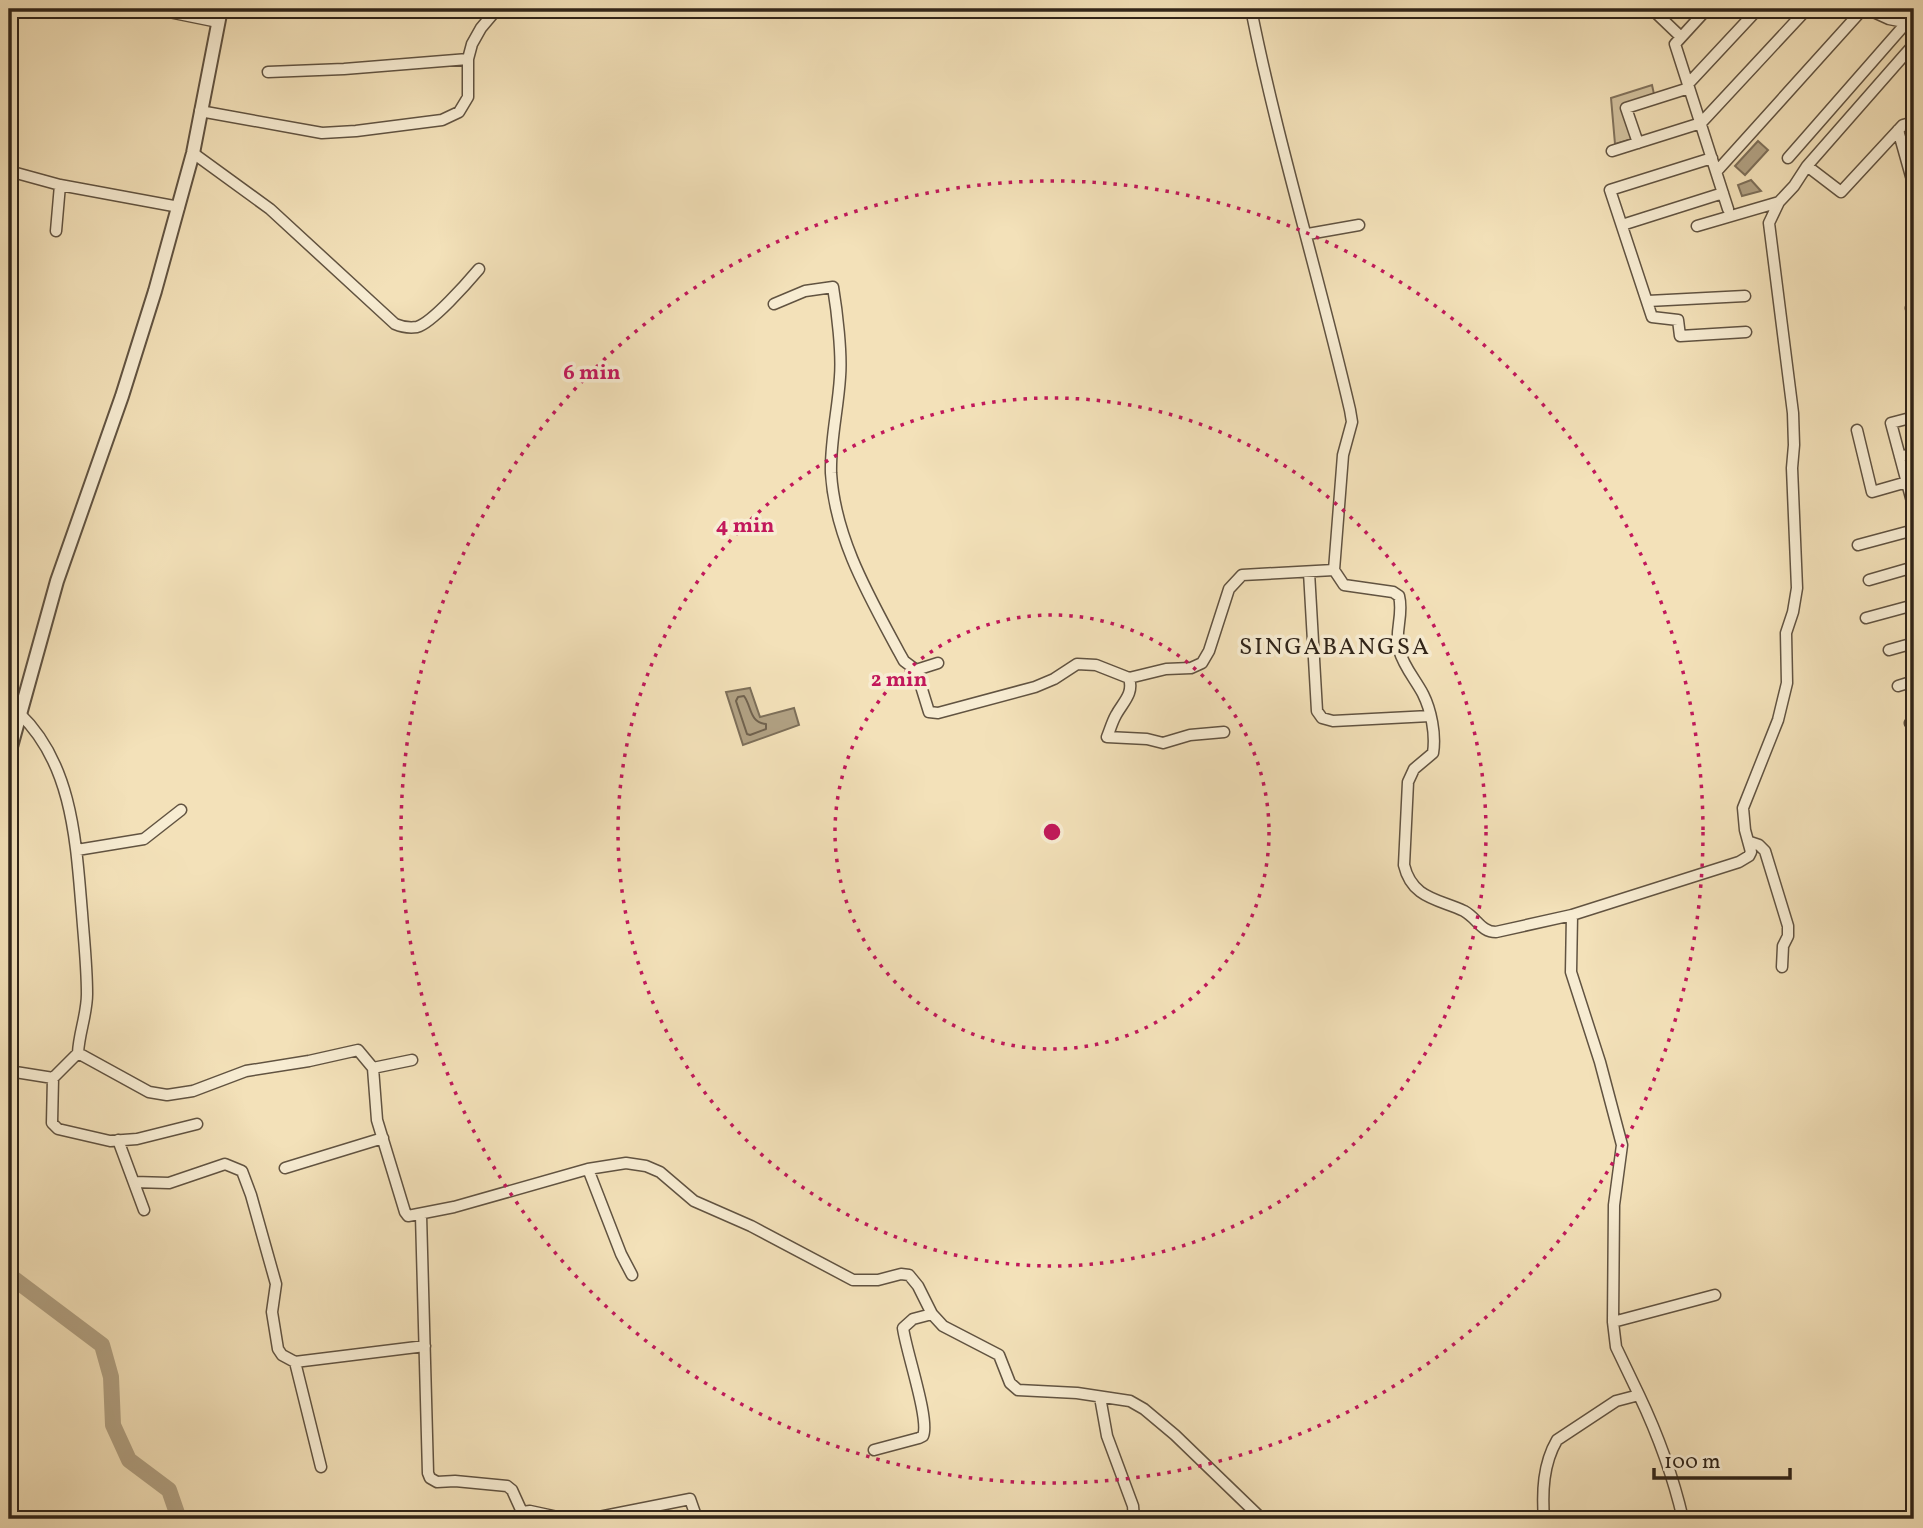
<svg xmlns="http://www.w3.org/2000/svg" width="1923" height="1528" font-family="Vollkorn,serif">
<rect width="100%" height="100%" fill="#f3e1b9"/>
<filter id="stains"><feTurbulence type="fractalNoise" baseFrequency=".00286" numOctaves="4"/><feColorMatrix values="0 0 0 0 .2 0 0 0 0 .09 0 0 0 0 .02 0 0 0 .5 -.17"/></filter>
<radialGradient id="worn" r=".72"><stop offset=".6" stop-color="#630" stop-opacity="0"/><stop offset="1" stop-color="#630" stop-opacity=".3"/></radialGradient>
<path fill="#d2c19e" stroke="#81725c" stroke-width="2" d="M1652,85l2,9 -32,11 10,34 -17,5 -4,-46z"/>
<path fill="#b1a183" stroke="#7d6f59" stroke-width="2" d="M1758,141l10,9 -23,25 -10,-9z
M1751,180l10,11 -19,5 -4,-11z
M750,688l10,29 34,-9 5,17 -56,20 -17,-53z"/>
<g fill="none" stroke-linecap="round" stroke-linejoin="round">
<path stroke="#70624e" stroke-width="2" d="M744,696c8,11 5,26 22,28v5l-16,6 -3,-1 -11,-33 2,-4z"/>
<path stroke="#b1a183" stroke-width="16" d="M9,1275l93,70 9,32 2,48 16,35 40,30 10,29"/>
<defs>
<path id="minor" d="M154,9l64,13
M1251,9c27,135 68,267 99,401l2,12 -9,33 -9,115 10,15 49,7 6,4c5,19 -5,36 0,54 5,17 16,29 24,44 8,16 13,40 10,59l-19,16 -6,13 -4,83c8,34 35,34 60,46 13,7 17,21 32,21l76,-17
M1707,9l-32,35 53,165
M1867,9l22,10 25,5
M1889,9l18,12
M1657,14l24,23
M268,72l76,-3 124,-10
M1688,84l70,-75
M200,111l122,22 34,-2 86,-11 17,-8 9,-15v-38l4,-15 9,-16 16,-19
M1898,130l16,57
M1638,143l-12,-35 63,-20
M1612,151l89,-28 106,-114
M193,153l77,56 125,115c7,3 15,4 22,3 15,-4 51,-45 62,-58
M1712,158l-102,32 42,127 26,3 2,16 66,-4
M1788,158l120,-137 5,-12
M1807,166l34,26 62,-67 11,-3
M9,171l51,14 119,22
M1717,171l146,-162
M1622,225l101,-32
M1697,226l82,-24
M56,231l4,-46
M1308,234l51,-9
M1648,301l97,-5
M774,304l31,-13 28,-4c4,24 9,66 7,90 -2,33 -10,64 -9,96 4,65 38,123 68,179l5,9 12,9 13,42 9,1 97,-26 19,-8 23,-15 19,1 33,13 37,-9 25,-1 11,-5 7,-12 20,-62 13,-14 92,-5
M1914,307l-3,1 3,11
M1914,417l-23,6 23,86
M1857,430l15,62 35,-10
M1900,457l14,-4
M1858,545l56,-15
M1309,572l8,139 5,7 11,3 97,-5
M1869,580l45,-13
M1866,618l48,-13
M1889,650l25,-7
M916,670l22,-7
M1129,678c5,16 -6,24 -13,37 -4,7 -6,15 -9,22l40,2 16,4 27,-8 34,-3
M1898,686l16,-5
M19,713c54,51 57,130 63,200 2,27 5,54 5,81 0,20 -8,39 -9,59
M1910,723l4,-2
M1750,842l9,3 6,6 23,75v10l-5,10 -1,21
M77,850l67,-11 37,-29
M78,1053l71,39 18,3 26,-4 53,-20 63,-10 49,-11 15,18 4,52 28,92 3,4 46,-9 134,-38 38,-6 20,3 14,6 34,29 57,25 102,54h25l23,-6 8,1 9,11 14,28 11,12 56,29 11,28 8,7 59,3 53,8 14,8 31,26 87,84
M373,1068l39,-8
M9,1071l44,7 25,-25
M53,1078l-1,45 6,6 52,12 27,-2 60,-15
M118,1140l26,70
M285,1168l98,-30
M588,1169l33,85 11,21
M134,1182l35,1 56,-19 17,7 9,24 25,89 -4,28 6,37 4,6 13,7 130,-16
M421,1215l7,258 2,5 7,4 18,-1 52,5 5,4 10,22
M1613,1322l102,-27
M295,1362l26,105
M1639,1395c19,40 34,81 44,124
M1100,1397l7,39 26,70 1,13
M874,1450l45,-12 4,-2c7,-16 -17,-85 -20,-108l10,-9 19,-5
M518,1519l4,-7 8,-1 37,8
M589,1519l101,-20 7,20
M1544,1519c-2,-27 -1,-55 13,-79l59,-39 23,-6 -23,-48 -3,-25 1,-117 8,-60 -22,-83 -29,-90 1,-57 167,-53 10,-6 2,-4 -6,-22 -2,-22 35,-88 9,-37 -1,-50 7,-21 4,-24 -5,-120 2,-23 -1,-32 -24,-190 10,-21 15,-16 13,-20 107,-122"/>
<path id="tertiary" d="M9,754l48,-173 65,-185 33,-105 38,-138 28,-144"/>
</defs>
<use href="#minor" stroke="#615341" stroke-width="13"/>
<use href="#tertiary" stroke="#615341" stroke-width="16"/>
<use href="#minor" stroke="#f7ecd2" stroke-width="10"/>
<use href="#tertiary" stroke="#f7ecd2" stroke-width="12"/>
</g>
<g fill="none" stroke="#c2185b" stroke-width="3.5" stroke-dasharray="3.5 7">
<circle cx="1052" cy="832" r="217"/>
<circle cx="1052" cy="832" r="434"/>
<circle cx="1052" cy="832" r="651"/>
</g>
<g text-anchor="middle" stroke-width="7" stroke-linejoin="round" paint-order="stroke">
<g font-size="24" letter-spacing="2" fill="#302419" stroke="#f7ecd2">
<text x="1335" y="654">SINGABANGSA</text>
</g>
</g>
<circle cx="1052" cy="832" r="10" fill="#c2185b" stroke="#f7ecd2" stroke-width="3.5"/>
<g font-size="21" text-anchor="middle" font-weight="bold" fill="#c2185b" stroke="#f7ecd2" stroke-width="7" stroke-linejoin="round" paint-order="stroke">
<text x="592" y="379">6 min</text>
<text x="745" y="532">4 min</text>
<text x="899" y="686">2 min</text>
</g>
<rect width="1923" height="1528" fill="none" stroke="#f3e1b9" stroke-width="35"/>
<rect x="10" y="10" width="1902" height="1507" fill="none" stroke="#302419" stroke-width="3.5"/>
<rect x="18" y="18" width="1888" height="1493" fill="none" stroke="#302419" stroke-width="2"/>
<path d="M1654 1468v10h136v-10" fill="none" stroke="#302419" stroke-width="3.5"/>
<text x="1664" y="1468" font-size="21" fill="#302419" stroke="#f7ecd2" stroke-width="5" paint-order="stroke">100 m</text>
<rect width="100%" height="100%" filter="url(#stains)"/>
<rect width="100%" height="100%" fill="url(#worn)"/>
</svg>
